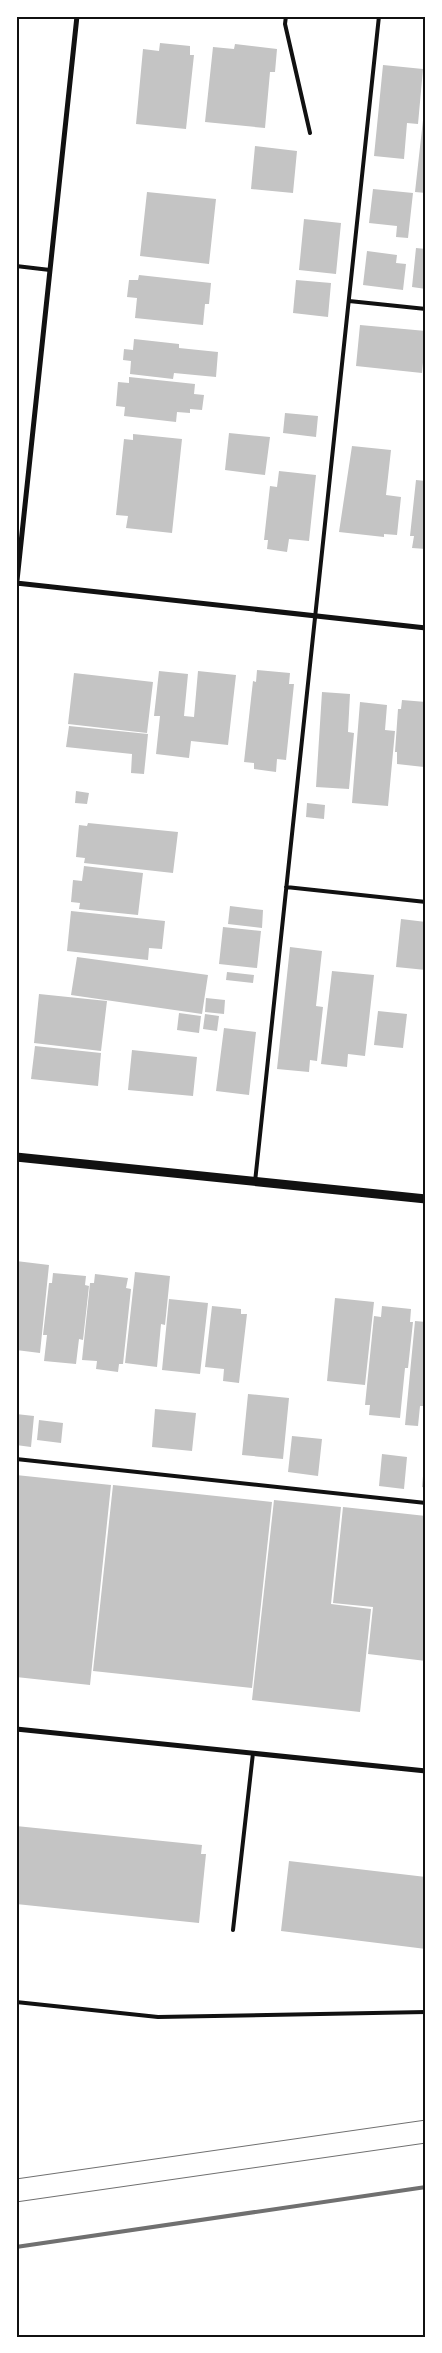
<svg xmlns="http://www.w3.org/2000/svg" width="442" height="2353" font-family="'Public Sans',sans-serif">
<rect width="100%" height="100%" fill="#fff"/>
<path fill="#c4c4c4" d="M160,43l30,3v9h4l-8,74 -50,-5 7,-75 16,2z
M235,44l42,5 -2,23h-5l-5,56 -60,-6 8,-75 21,2z
M383,65l40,4 -5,55 -11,-1 -3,36 -30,-3z
M424,111h2v82l-11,-1z
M255,146l42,5 -4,42 -42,-4z
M373,189l40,4 -5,45 -12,-1 1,-11 -28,-3z
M147,192l69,7 -7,65 -69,-8z
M304,219l37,4 -5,51 -37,-4z
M416,248l10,1v40l-14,-2z
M367,251l30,4 -1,8 10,1 -3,26 -40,-5z
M139,275l72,8 -2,21h-4l-2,21 -68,-7 2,-20 -10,-1 2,-17h9z
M296,280l35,3 -3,34 -35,-4z
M360,325l66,6 -4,42 -66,-7z
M134,339l45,5v4l39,4 -2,25 -42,-4 -1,6 -43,-5 1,-13 -8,-1 1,-11 9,1z
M129,377l66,7 -1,10 10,1 -2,15 -12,-1v4l-13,-1 -1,10 -52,-6 1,-9 -9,-1 2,-24 11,1z
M285,413l33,3 -2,21 -33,-4z
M229,433l41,4 -5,38 -40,-5z
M133,434l49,5 -10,94 -46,-5 2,-12 -12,-1 8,-76 9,1z
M352,446l39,4 -5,45 15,2 -4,38 -13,-1v3l-45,-5z
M279,471l37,4 -7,66 -20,-2 -2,13 -20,-3 1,-9h-4l6,-54 7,1z
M416,480l10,1v68l-14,-1 2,-12h-4z
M257,670l33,3 -1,11h5l-8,76 -9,-1 -1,13 -22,-3v-6l-10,-1 9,-81 3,1z
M159,671l29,3 -4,42 10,1 4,-46 38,4 -8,70 -37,-4 -2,17 -33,-4 4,-38h-6z
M74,673l79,9 -6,51 -79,-9z
M322,692l28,2 -2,38 6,1 -5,56 -33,-2z
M402,700l24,2 -2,65 -27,-3v-12h-2l3,-43h3z
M360,702l27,3 -2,25 10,1 -7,75 -36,-3z
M69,726l79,8 -4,40 -13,-1 1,-19 -66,-7z
M76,791l13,2 -2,11 -12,-1z
M307,803l18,2 -1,14 -18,-2z
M88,823l90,9 -5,41 -89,-10 1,-5 -9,-1 3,-32 8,1z
M84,866l59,7 -5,42 -59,-6 1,-6 -9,-1 2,-22 9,1z
M230,906l33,4 -1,18 -34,-4z
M71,911l94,10 -3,28 -13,-1 -1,12 -81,-9z
M401,919l25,3v48l-30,-3z
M223,927l38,4 -4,37 -38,-4z
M290,947l32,4 -6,55 7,1 -6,54 -7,-1 -1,12 -32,-3z
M77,957l131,18 -6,39 -131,-19z
M332,971l42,4 -9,81 -17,-2 -1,13 -26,-3z
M227,972l27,3 -1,8 -27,-3z
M39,994l68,7 -6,50 -67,-8z
M206,998l19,2 -1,14 -19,-2z
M378,1011l29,3 -4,34 -29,-3z
M179,1013l22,3 -2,17 -22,-3z
M205,1014l14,2 -2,15 -14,-2z
M224,1028l32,4 -7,63 -33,-4z
M35,1046l66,7 -3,33 -67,-7z
M132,1050l65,7 -4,39 -65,-6z
M16,1261l33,4 -9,88 -24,-3z
M135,1272l35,4 -5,49 -4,-1 -4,43 -32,-4z
M53,1273l33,3 -1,9 4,1 -6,54 -4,-1 -3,25 -32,-3 3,-26h-4l6,-52h3z
M95,1274l33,4 -2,10 5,1 -8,75h-4l-1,8 -22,-3 1,-8 -15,-1 8,-77h4z
M335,1298l39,4 -9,83 -38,-4z
M169,1299l39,4 -8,71 -38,-4z
M212,1306l29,3v5h6l-8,69 -16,-2 1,-12 -19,-2z
M382,1306l29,3 -1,13h3l-5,46h-3l-5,50 -31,-3 1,-10h-5l9,-89 7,1z
M415,1321l11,1v80l-1,4h-5l-2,20 -13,-1z
M248,1394l41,4 -6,61 -41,-4z
M155,1409l41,4 -4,38 -40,-4z
M16,1414l18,2 -3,31 -15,-2z
M39,1420l24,3 -2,20 -24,-3z
M292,1436l30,3 -4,37 -30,-4z
M382,1454l25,3 -3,32 -25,-3z
M424,1465h2v23l-4,-1z
M16,1475l95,10 -21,200 -74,-8z
M113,1485l159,17 -20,186 -159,-17z
M274,1500l67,7 -10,97 40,5 -11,103 -108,-12z
M343,1507l83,9v145l-58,-7 5,-47 -40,-4z
M16,1826l186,19 -1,9h5l-7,69 -183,-19z
M289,1861l137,16v72l-145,-18z"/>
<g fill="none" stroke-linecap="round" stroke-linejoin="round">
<path stroke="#111" stroke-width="4" d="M286,16l-1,8 25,109
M16,266l34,4
M349,301l77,8
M286,887l140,15
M255,1182l124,-1166
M16,1459l410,44
M233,1930l20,-177
M16,2002l142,15 268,-5"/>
<path stroke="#111" stroke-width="5" d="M16,583l410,45
M16,590l61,-574
M16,1729l410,42"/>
<path stroke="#111" stroke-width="9" d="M16,1157l410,42"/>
<path stroke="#707070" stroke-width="1" d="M16,2179l410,-59
M16,2202l410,-59"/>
<path stroke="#707070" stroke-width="4" d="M16,2247l410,-60"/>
</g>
<rect width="442" height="2353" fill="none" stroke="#ffffff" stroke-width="35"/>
<rect x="18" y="18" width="406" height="2318" fill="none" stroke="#111" stroke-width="2"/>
</svg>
